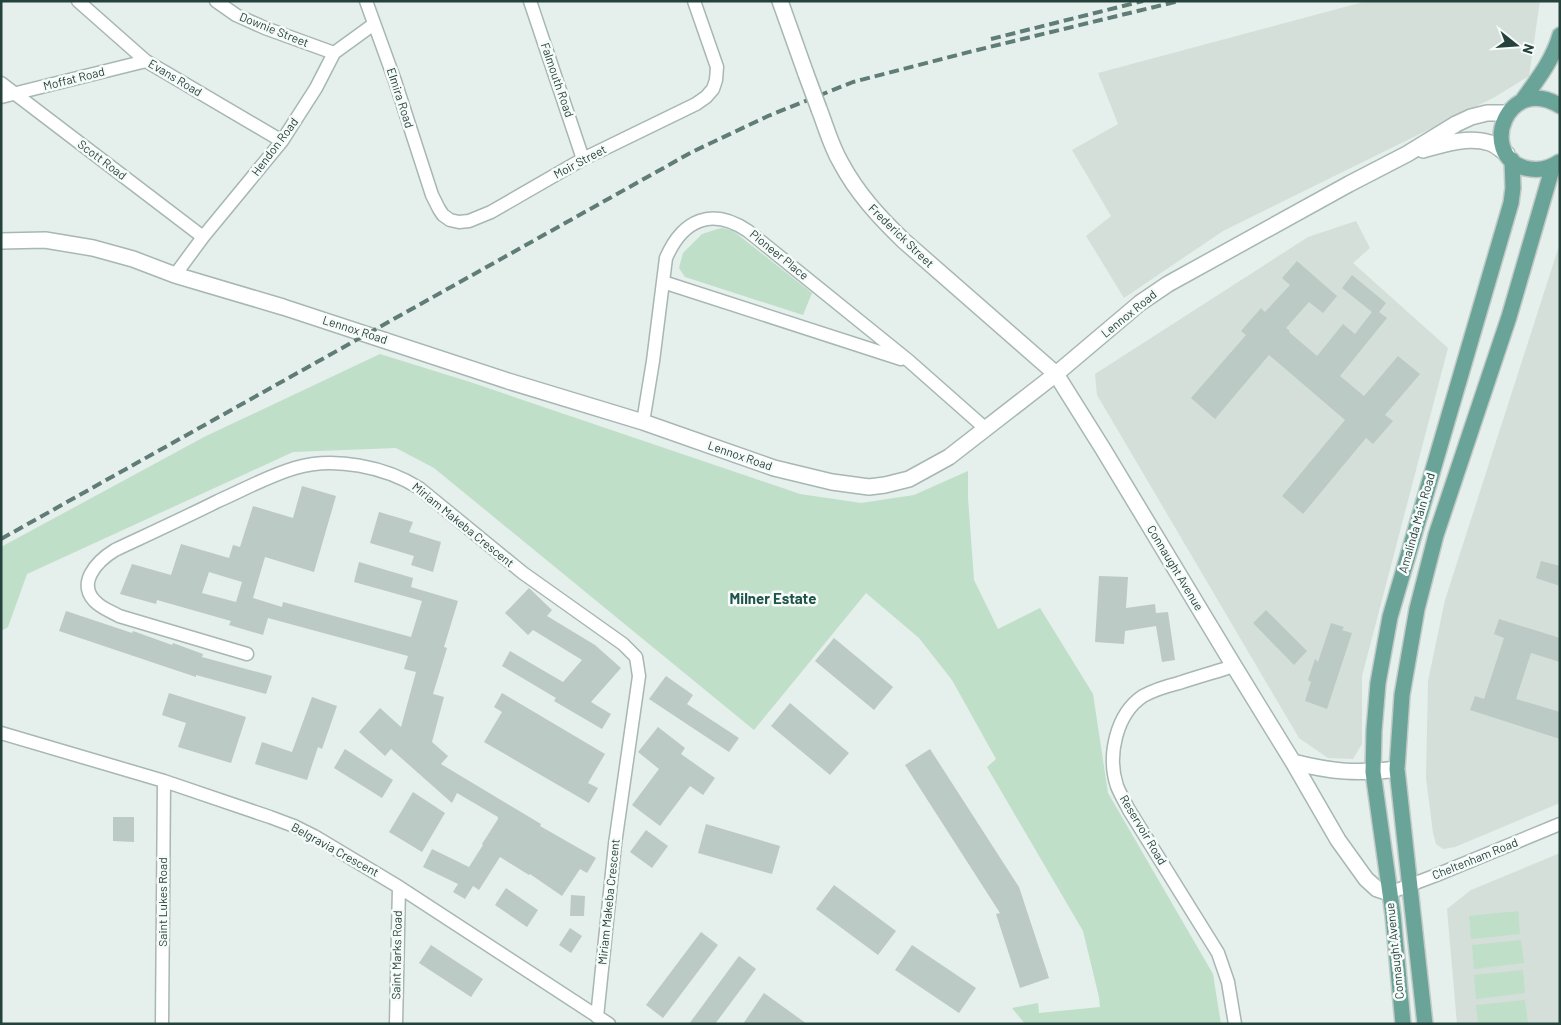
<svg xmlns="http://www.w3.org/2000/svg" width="1561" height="1025" font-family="Barlow,sans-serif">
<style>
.built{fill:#d4dfda}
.green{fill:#bfdfc9}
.building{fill:#bbcac4;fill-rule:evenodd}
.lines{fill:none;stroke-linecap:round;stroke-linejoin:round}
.minor-casing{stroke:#a7b7b3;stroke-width:15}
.tertiary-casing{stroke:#a7b7b3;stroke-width:18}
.primary-casing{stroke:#c2cac8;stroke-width:18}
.minor{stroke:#fff;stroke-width:12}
.tertiary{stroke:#fff;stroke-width:15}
.primary{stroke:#6aa498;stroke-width:15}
.rail{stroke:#5f7c76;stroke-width:4;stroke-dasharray:10 5;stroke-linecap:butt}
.tertiary-bridge-casing{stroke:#a7b7b3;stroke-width:18;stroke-linecap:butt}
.tertiary-bridge{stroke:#fff;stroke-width:15}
.labels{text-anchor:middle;stroke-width:5;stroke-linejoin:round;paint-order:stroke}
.street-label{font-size:12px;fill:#24413b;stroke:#f6fbf9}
.quarter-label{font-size:15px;font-weight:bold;fill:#1f5449;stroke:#f6fbf9}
</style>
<rect width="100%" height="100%" fill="#e5efeb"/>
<path class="built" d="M 1367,1 L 1540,1 L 1529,76 L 1495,97 L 1223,231 L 1124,298 L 1086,236 L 1111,216 L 1072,150 L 1118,124 L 1098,73 Z
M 1356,221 L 1370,248 L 1353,263 L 1448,348 L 1362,676 L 1362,744 L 1353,759 L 1328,758 L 1299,738 L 1097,395 L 1095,374 L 1308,237 Z
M 1560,243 L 1560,803 L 1455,847 L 1443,849 L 1436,844 L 1433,833 L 1426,778 L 1428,681 L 1445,600 Z
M 1560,853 L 1560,1024 L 1457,1024 L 1447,909 L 1471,890 Z"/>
<path class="green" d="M 721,228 L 732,230 L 812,293 L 803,315 L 685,277 L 679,268 L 683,253 L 702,234 Z
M 380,354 L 470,382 L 800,494 L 861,503 L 914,495 L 968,471 L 968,498 L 974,580 L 998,629 L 1040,608 L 1093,694 L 1108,793 L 1213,974 L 1221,1024 L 1025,1024 L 1012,1008 L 1038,1003 L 1039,1013 L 1100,1007 L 1099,997 L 1083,931 L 987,767 L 996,759 L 952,680 L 919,638 L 866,593 L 754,730 L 434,468 L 396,448 L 293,452 L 27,574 L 8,627 L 1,631 L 1,547 L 206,436 Z
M 1518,911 L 1520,934 L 1471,939 L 1469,916 Z
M 1521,940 L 1524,963 L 1474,969 L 1472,945 Z
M 1523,970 L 1525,993 L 1476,999 L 1474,975 Z
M 1525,1000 L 1528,1023 L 1478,1024 L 1476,1005 Z"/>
<path class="building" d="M 1297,261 L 1337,296 L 1323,313 L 1309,302 L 1286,328 L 1290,331 L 1289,332 L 1317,356 L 1343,324 L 1355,334 L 1372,312 L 1342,288 L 1352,275 L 1386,303 L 1379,312 L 1387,318 L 1340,376 L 1364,396 L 1398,356 L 1420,374 L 1385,415 L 1393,421 L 1373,444 L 1366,438 L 1303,514 L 1282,496 L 1345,420 L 1269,355 L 1215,419 L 1191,398 L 1246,335 L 1241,331 L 1261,308 L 1265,312 L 1290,285 L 1282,278 Z
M 302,486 L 336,496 L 314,572 L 265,557 L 253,598 L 282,607 L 283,602 L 411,637 L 422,601 L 354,582 L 359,562 L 413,578 L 411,587 L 458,601 L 444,647 L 447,648 L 433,694 L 444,697 L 432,742 L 448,756 L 441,764 L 541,824 L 540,826 L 596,858 L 587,873 L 580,869 L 562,896 L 530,874 L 529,875 L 500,857 L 479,890 L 473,886 L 465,899 L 453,892 L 458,884 L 423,867 L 432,849 L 469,867 L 483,845 L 482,844 L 498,819 L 498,817 L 457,793 L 452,803 L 391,749 L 385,756 L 359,732 L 380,708 L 401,727 L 416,672 L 404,669 L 408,656 L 268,618 L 263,635 L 229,625 L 231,621 L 157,600 L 156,604 L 120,594 L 132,564 L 171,575 L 181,544 L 229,558 L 233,545 L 240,547 L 253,506 L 293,518 ZM 209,572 L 242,582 L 236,602 L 202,593 Z
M 379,512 L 413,522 L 409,532 L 441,542 L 433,572 L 411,565 L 414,556 L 370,543 Z
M 1541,561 L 1560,566 L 1560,586 L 1536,578 Z
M 1099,576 L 1128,577 L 1126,608 L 1155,604 L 1156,613 L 1168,612 L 1175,660 L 1162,662 L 1156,626 L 1125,631 L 1124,644 L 1095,642 Z
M 529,588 L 552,610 L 547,616 L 595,645 L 621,668 L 591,702 L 611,714 L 602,729 L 554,701 L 556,698 L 502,666 L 510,651 L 563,682 L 582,660 L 533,630 L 528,635 L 505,613 Z
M 1266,610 L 1307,651 L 1294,665 L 1253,623 Z
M 66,611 L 132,633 L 133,631 L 172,645 L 173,643 L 203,654 L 202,657 L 272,676 L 266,694 L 196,675 L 196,677 L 59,631 Z
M 1499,619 L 1560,638 L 1560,662 L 1531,653 L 1516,699 L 1560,712 L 1560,739 L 1470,710 L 1475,696 L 1484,699 L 1504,638 L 1494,634 Z
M 1331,623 L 1344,627 L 1342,630 L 1352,633 L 1327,709 L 1305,701 L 1311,682 L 1308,680 L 1315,659 L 1318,662 Z
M 834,638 L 893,687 L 874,710 L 815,661 Z
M 666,676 L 693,695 L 687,704 L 739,738 L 729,752 L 649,699 Z
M 169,693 L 246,717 L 231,763 L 178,747 L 186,723 L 162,715 Z
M 502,693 L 605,754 L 588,783 L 598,788 L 589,803 L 484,742 L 502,712 L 494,707 Z
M 312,697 L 337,706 L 322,749 L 318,747 L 307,780 L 255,764 L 262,742 L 292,752 Z
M 790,703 L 849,753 L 830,775 L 771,726 Z
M 658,727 L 685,748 L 681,754 L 715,778 L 703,795 L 690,786 L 660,826 L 632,805 L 659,769 L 638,752 Z
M 345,749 L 393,780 L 382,798 L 334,768 Z
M 930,749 L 1019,887 L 1049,978 L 1020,988 L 996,914 L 1000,913 L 905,765 Z
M 413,792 L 445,813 L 422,852 L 389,832 Z
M 113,817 L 134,817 L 134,842 L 113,841 Z
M 706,824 L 780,846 L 772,874 L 698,853 Z
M 646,830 L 668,846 L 652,868 L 630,852 Z
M 834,885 L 896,931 L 878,955 L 816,909 Z
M 506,888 L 538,910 L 527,927 L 495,905 Z
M 571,895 L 585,896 L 584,916 L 570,916 Z
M 570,928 L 582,936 L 571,953 L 559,945 Z
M 701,932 L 718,945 L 663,1018 L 646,1005 Z
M 431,945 L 483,979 L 471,997 L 419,963 Z
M 912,945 L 976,988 L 959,1013 L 895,970 Z
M 739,956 L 756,969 L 715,1024 L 689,1024 Z
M 764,993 L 807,1024 L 743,1024 Z"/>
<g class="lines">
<defs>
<path id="minor" d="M 78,1 L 146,61 L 282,141
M 216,1 L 236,15 L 265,28 L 334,53
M 366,1 L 395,81 L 432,195 L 439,209 L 443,215 L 450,220 L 459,222 L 469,221 L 491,212 L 583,159 L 696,104 L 706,97 L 713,89 L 716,80 L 717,67 L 694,1
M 530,1 L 583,159
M 1,83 L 203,237
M 1,97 L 146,61
M 175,275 L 203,237 L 282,141 L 316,88 L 334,53 L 374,24
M 663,282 L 901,359
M 643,422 L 653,361 L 666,258 C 683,219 712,207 748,231 L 909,361 L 986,429
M 247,654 L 119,616 C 112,612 104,609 98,604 C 74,585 97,561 115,550 C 149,534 184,518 218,501 C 243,490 268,476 295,468 C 334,456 386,467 419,488 L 523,573 L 623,644 L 636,657 L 639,676 L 615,844 L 597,1017
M 1234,666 C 1215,672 1197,677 1179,683 C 1167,686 1154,690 1143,696 C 1116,714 1107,756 1117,786 C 1120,794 1125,802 1129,810 L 1218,953 L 1228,982 L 1235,1024
M 1,733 L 164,781 L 270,817 L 294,826 L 314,836 L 399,887 L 609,1024
M 1389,893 L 1434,876 L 1560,824
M 162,1024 L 164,781
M 396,1024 L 399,887"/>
<path id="tertiary" d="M 780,1 L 806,74
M 819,109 C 826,127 831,146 841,163 C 857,193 879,217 904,241 L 1056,374 L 1103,449 L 1234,666 L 1293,762 L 1338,840 L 1366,879 L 1377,889 L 1389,893
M 1423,150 C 1444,144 1468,136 1490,143 C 1496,145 1501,150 1507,154
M 1,241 L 45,240 L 93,248 L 133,259 L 175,275 L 283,307 L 508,381 L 643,422 L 774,468 L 832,482 L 869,487 L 885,485 L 909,479 L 949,457 L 1056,374 L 1140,303 L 1168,284 L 1349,184 L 1407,154 L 1456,124 L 1471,117 L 1487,113 L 1508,113
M 1293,762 C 1332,772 1358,774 1397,769"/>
<path id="primary" d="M 1522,101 C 1537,80 1553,60 1560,35
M 1559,162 C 1549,169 1537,171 1525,168 C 1477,154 1508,73 1560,106
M 1403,1024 L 1393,915 L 1373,772 L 1374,730 L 1378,683 L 1390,617 L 1511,203 L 1513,188 L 1512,160
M 1425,1024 L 1397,769 L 1402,695 L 1417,609 L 1436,535 L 1509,317 L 1553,166"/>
</defs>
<use href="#minor" class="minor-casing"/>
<use href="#tertiary" class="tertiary-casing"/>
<use href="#primary" class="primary-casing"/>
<use href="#minor" class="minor"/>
<use href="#tertiary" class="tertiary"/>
<use href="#primary" class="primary"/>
<path class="rail" d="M 991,39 L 1143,1
M 1,539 L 692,152 L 768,116 L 853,82 L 973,51 L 1179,1"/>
<defs>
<path id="tertiary-bridge" d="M 806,74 L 819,109"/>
</defs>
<use href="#tertiary-bridge" class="tertiary-bridge-casing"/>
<use href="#tertiary-bridge" class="tertiary-bridge"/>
</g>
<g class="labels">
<g class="street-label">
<text transform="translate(274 30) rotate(22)" y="4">Downie Street</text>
<text transform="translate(175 78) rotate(31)" y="4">Evans Road</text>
<text transform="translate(74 79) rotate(-14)" y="4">Moffat Road</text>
<text transform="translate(557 80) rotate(71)" y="4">Falmouth Road</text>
<text transform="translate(400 98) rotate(72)" y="4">Elmira Road</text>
<text transform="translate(275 147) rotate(-53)" y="4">Hendon Road</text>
<text transform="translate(102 160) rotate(37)" y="4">Scott Road</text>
<text transform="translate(580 162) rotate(-28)" y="4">Moir Street</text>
<text transform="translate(901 236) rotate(44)" y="4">Frederick Street</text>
<text transform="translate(779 255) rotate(39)" y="4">Pioneer Place</text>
<text transform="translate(1129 314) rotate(-39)" y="4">Lennox Road</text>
<text transform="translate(355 330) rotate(18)" y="4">Lennox Road</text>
<text transform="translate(740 456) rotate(19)" y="4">Lennox Road</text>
<text transform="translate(1417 523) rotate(-74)" y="4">Amalinda Main Road</text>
<text transform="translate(463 525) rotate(39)" y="4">Miriam Makeba Crescent</text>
<text transform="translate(1175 568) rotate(59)" y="4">Connaught Avenue</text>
<text transform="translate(1143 830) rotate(59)" y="4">Reservoir Road</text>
<text transform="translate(335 850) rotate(29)" y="4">Belgravia Crescent</text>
<text transform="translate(1475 859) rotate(-22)" y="4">Cheltenham Road</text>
<text transform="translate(163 902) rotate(-90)" y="4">Saint Lukes Road</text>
<text transform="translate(609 902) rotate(-84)" y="4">Miriam Makeba Crescent</text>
<text transform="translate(1395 951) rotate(-96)" y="4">Connaught Avenue</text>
<text transform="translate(397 955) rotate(-89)" y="4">Saint Marks Road</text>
</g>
<g class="quarter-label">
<text x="773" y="604">Milner Estate</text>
</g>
</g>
<rect width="1561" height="1025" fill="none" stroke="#24413b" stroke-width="5"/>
<g transform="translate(1516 45) rotate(107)" stroke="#f6fbf9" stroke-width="4" paint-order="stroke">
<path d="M0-4L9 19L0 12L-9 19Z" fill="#24413b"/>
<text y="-8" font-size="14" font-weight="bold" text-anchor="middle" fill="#24413b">N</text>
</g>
</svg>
